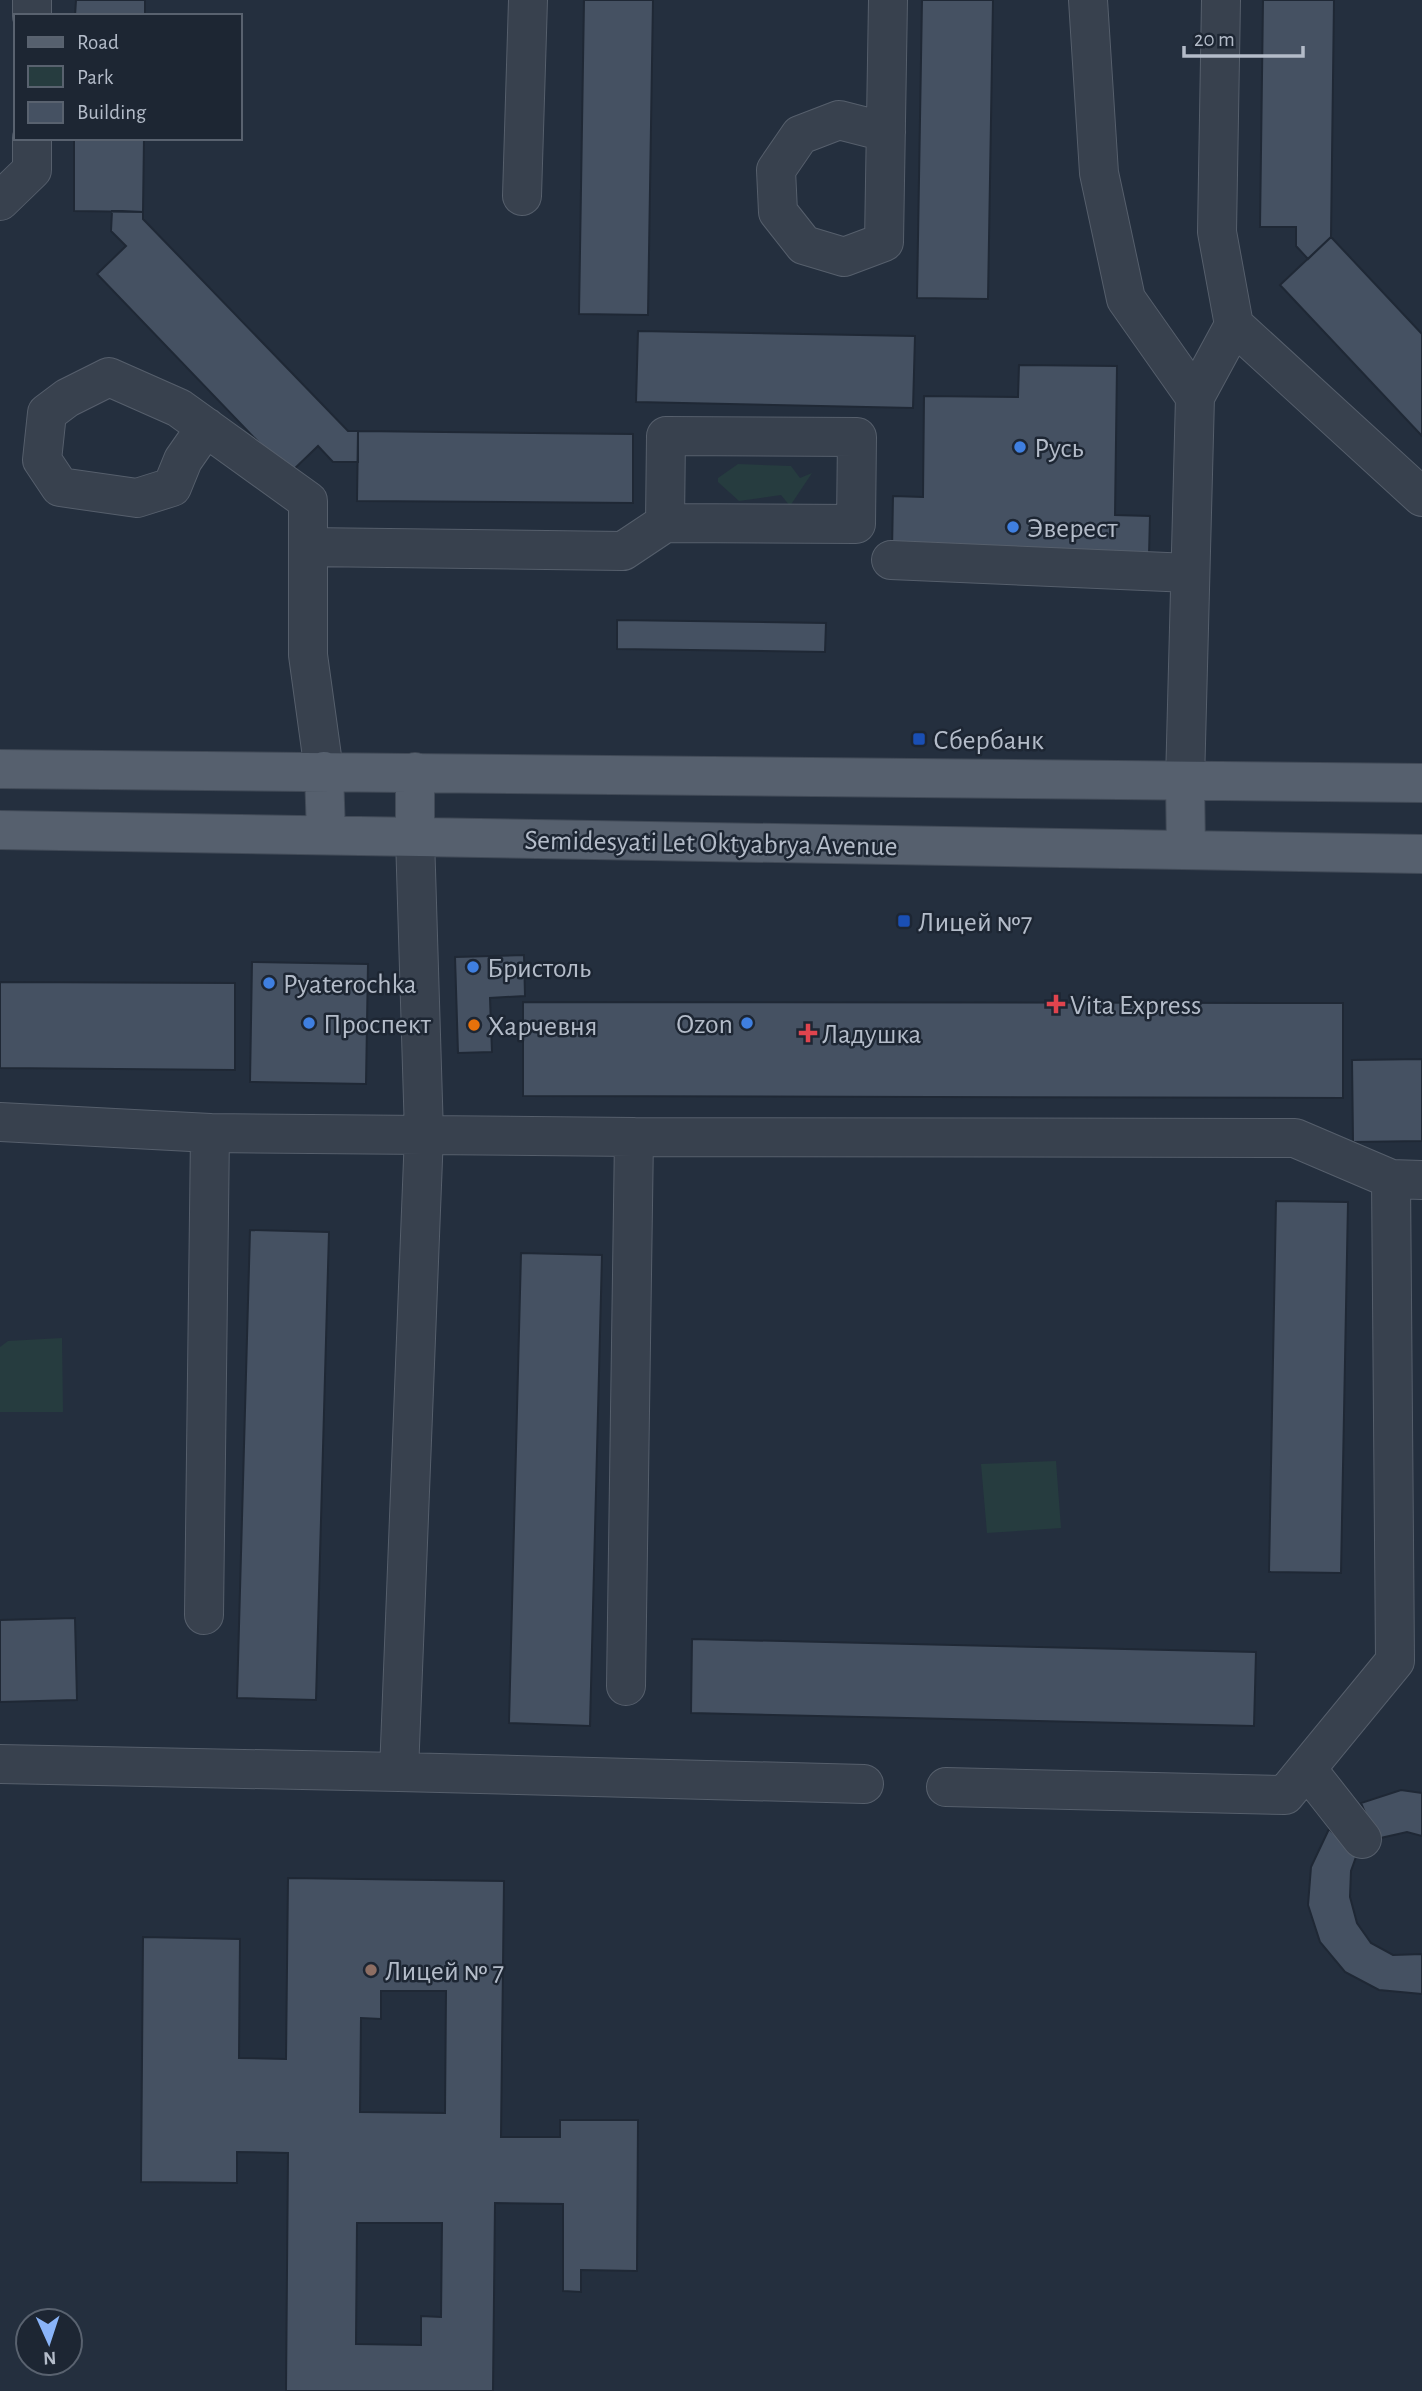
<svg xmlns="http://www.w3.org/2000/svg" width="1422" height="2391" font-family="'Alegreya Sans',sans-serif">
<style>
.green{fill:#263c3f}
.building{fill:#455162;stroke:#1f2835;stroke-width:2;fill-rule:evenodd}
.lines{fill:none;stroke-linecap:round;stroke-linejoin:round}
.minor-casing{stroke:#565f6c;stroke-width:40}
.major-casing{stroke:#414a57;stroke-width:40}
.minor{stroke:#38414e;stroke-width:38}
.major{stroke:#56606e;stroke-width:38}
.shop-dot{fill:#3f7fe0;stroke:#1d2633;stroke-width:2.5}
.transit-dot{fill:#1a4fb4;stroke:#1d2633;stroke-width:2.5}
.health-dot{fill:#e0444e;stroke:#1d2633;stroke-width:2.5}
.food-dot{fill:#e8710a;stroke:#1d2633;stroke-width:2.5}
.education-dot{fill:#8d6e63;stroke:#1d2633;stroke-width:2.5}
.labels{text-anchor:middle;stroke-width:5;stroke-linejoin:round;paint-order:stroke}
.poi-label{font-size:28px;fill:#b4bcc9;stroke:#1d2633;text-anchor:start}
.street-label{font-size:28px;fill:#b4bcc9;stroke:#1d2633}
</style>
<rect width="100%" height="100%" fill="#242f3e"/>
<path class="green" d="M 738,464 L 791,466 L 800,478 L 812,473 L 790,506 L 781,495 L 739,501 L 718,482 L 718,478 Z
M 62,1338 L 63,1412 L 0,1412 L 0,1347 L 8,1341 Z
M 1056,1461 L 1061,1528 L 987,1533 L 981,1464 Z"/>
<path class="building" d="M 76,0 L 145,0 L 145,16 L 75,16 Z
M 584,0 L 653,0 L 648,315 L 579,314 Z
M 922,0 L 993,0 L 988,299 L 917,298 Z
M 1263,0 L 1334,0 L 1331,237 L 1308,259 L 1296,246 L 1296,227 L 1260,227 Z
M 74,138 L 144,138 L 143,212 L 74,211 Z
M 112,211 L 143,212 L 143,219 L 348,431 L 358,431 L 358,462 L 333,462 L 318,446 L 289,474 L 97,274 L 126,246 L 111,231 Z
M 1331,237 L 1422,334 L 1422,436 L 1280,285 Z
M 638,331 L 915,336 L 913,408 L 636,402 Z
M 1019,365 L 1117,366 L 1115,515 L 1150,516 L 1149,555 L 892,551 L 893,496 L 923,497 L 924,396 L 1018,397 Z
M 358,431 L 633,434 L 633,503 L 357,501 Z
M 617,620 L 826,623 L 825,652 L 617,649 Z
M 524,955 L 525,996 L 490,998 L 492,1052 L 458,1053 L 455,957 Z
M 252,962 L 368,964 L 366,1084 L 250,1082 Z
M 0,982 L 235,983 L 235,1070 L 0,1068 Z
M 523,1002 L 1343,1003 L 1343,1098 L 523,1096 Z
M 1422,1059 L 1422,1141 L 1353,1142 L 1352,1060 Z
M 1276,1201 L 1348,1202 L 1341,1573 L 1269,1572 Z
M 250,1230 L 329,1232 L 316,1700 L 237,1698 Z
M 521,1253 L 602,1255 L 590,1726 L 509,1723 Z
M 75,1618 L 77,1700 L 0,1702 L 0,1620 Z
M 692,1639 L 1256,1652 L 1254,1726 L 691,1713 Z
M 1401,1790 L 1422,1793 L 1422,1836 L 1407,1832 L 1376,1839 L 1361,1803 Z
M 1329,1829 L 1357,1854 L 1351,1871 L 1350,1897 L 1357,1923 L 1371,1943 L 1393,1955 L 1422,1954 L 1422,1994 L 1379,1990 L 1345,1972 L 1320,1942 L 1308,1905 L 1311,1867 Z
M 288,1878 L 504,1881 L 501,2137 L 560,2137 L 560,2120 L 638,2120 L 637,2271 L 581,2270 L 581,2292 L 563,2291 L 563,2204 L 495,2203 L 493,2391 L 286,2391 L 288,2153 L 237,2152 L 237,2183 L 141,2182 L 143,1937 L 240,1939 L 239,2058 L 286,2059 ZM 381,1991 L 446,1991 L 445,2113 L 360,2112 L 361,2018 L 381,2019 ZM 357,2223 L 442,2223 L 441,2317 L 421,2316 L 421,2345 L 356,2344 Z"/>
<g class="lines">
<defs>
<path id="minor" d="M 32,0 L 32,16
M 1088,0 L 1099,173 L 1126,299 L 1195,397
M 1221,0 L 1217,232 L 1234,325 L 1422,497
M 886,132 L 839,120 L 800,135 L 776,170 L 778,212 L 804,245 L 844,257 L 884,242 L 888,0
M 522,196 L 528,0
M 0,201 L 32,170 L 32,138
M 206,427 L 183,460 L 172,487 L 137,498 L 60,487 L 42,460 L 47,413 L 67,398 L 109,377 L 179,408 L 308,501 L 308,547 L 623,551 L 665,523 L 856,524 L 857,437 L 666,436 L 665,523
M 308,547 L 308,655 L 324,771
M 891,560 L 1190,573
M 1185,782 L 1195,397 L 1234,325
M 0,1122 L 210,1133
M 634,1137 L 1295,1138 L 1391,1179 L 1422,1180
M 204,1615 L 210,1133 L 634,1137 L 626,1686
M 0,1764 L 399,1772 L 424,1134 L 415,837
M 1307,1769 L 1362,1839
M 399,1772 L 864,1784
M 946,1787 L 1285,1795 L 1395,1661 L 1391,1179"/>
<path id="major" d="M 0,769 L 1422,783
M 324,771 L 326,835
M 1185,782 L 1186,849
M 0,830 L 1422,854
M 415,837 L 415,772"/>
</defs>
<use href="#minor" class="minor-casing"/>
<use href="#major" class="major-casing"/>
<use href="#minor" class="minor"/>
<use href="#major" class="major"/>
</g>
<g class="shop-dot">
<circle cx="1020" cy="447" r="7"/>
<circle cx="1013" cy="527" r="7"/>
<circle cx="473" cy="967" r="7"/>
<circle cx="269" cy="983" r="7"/>
<circle cx="309" cy="1023" r="7"/>
<circle cx="747" cy="1023" r="7"/>
</g>
<g class="transit-dot">
<rect x="912" y="732" width="14" height="14" rx="3.5"/>
<rect x="897" y="914" width="14" height="14" rx="3.5"/>
</g>
<g class="health-dot">
<path d="M1052.5 993.5h7v7h7v7h-7v7h-7v-7h-7v-7h7z"/>
<path d="M804.5 1022.5h7v7h7v7h-7v7h-7v-7h-7v-7h7z"/>
</g>
<circle class="food-dot" cx="474" cy="1025" r="7"/>
<circle class="education-dot" cx="371" cy="1970" r="7"/>
<g class="labels">
<g class="poi-label">
<text x="1034" y="457">Русь</text>
<text x="1027" y="537">Эверест</text>
<text x="933" y="749">Сбербанк</text>
<text x="918" y="931">Лицей №7</text>
<text x="487" y="977">Бристоль</text>
<text x="283" y="993">Pyaterochka</text>
<text x="1070" y="1014">Vita Express</text>
<text x="323" y="1033">Проспект</text>
<text x="733" y="1033" text-anchor="end">Ozon</text>
<text x="488" y="1035">Харчевня</text>
<text x="822" y="1043">Ладушка</text>
<text x="385" y="1980">Лицей № 7</text>
</g>
<g class="street-label">
<text transform="translate(711 842) rotate(1)" y="10">Semidesyati Let Oktyabrya Avenue</text>
</g>
</g>
<rect x="14" y="14" width="228" height="126" fill="#1d2633" stroke="#59626f" stroke-width="2"/>
<rect x="28" y="37" width="35" height="10" fill="#56606e" stroke="#59626f" stroke-width="2"/>
<text x="77" y="49" font-size="21" fill="#b4bcc9">Road</text>
<rect x="28" y="66" width="35" height="21" fill="#263c3f" stroke="#59626f" stroke-width="2"/>
<text x="77" y="84" font-size="21" fill="#b4bcc9">Park</text>
<rect x="28" y="102" width="35" height="21" fill="#455162" stroke="#59626f" stroke-width="2"/>
<text x="77" y="119" font-size="21" fill="#b4bcc9">Building</text>
<g transform="translate(49 2342) rotate(177)"><circle r="33" fill="#1d2633" stroke="#59626f" stroke-width="2"/>
<path d="M0-5L12 26L0 18L-12 26Z" fill="#8ab4f8"/>
<text y="-10" font-size="19" font-weight="bold" text-anchor="middle" fill="#b4bcc9">N</text>
</g>
<path d="M1184 46v10h119v-10" fill="none" stroke="#b4bcc9" stroke-width="3.5"/>
<text x="1194" y="46" font-size="21" fill="#b4bcc9" stroke="#1d2633" stroke-width="5" paint-order="stroke">20 m</text>
</svg>
